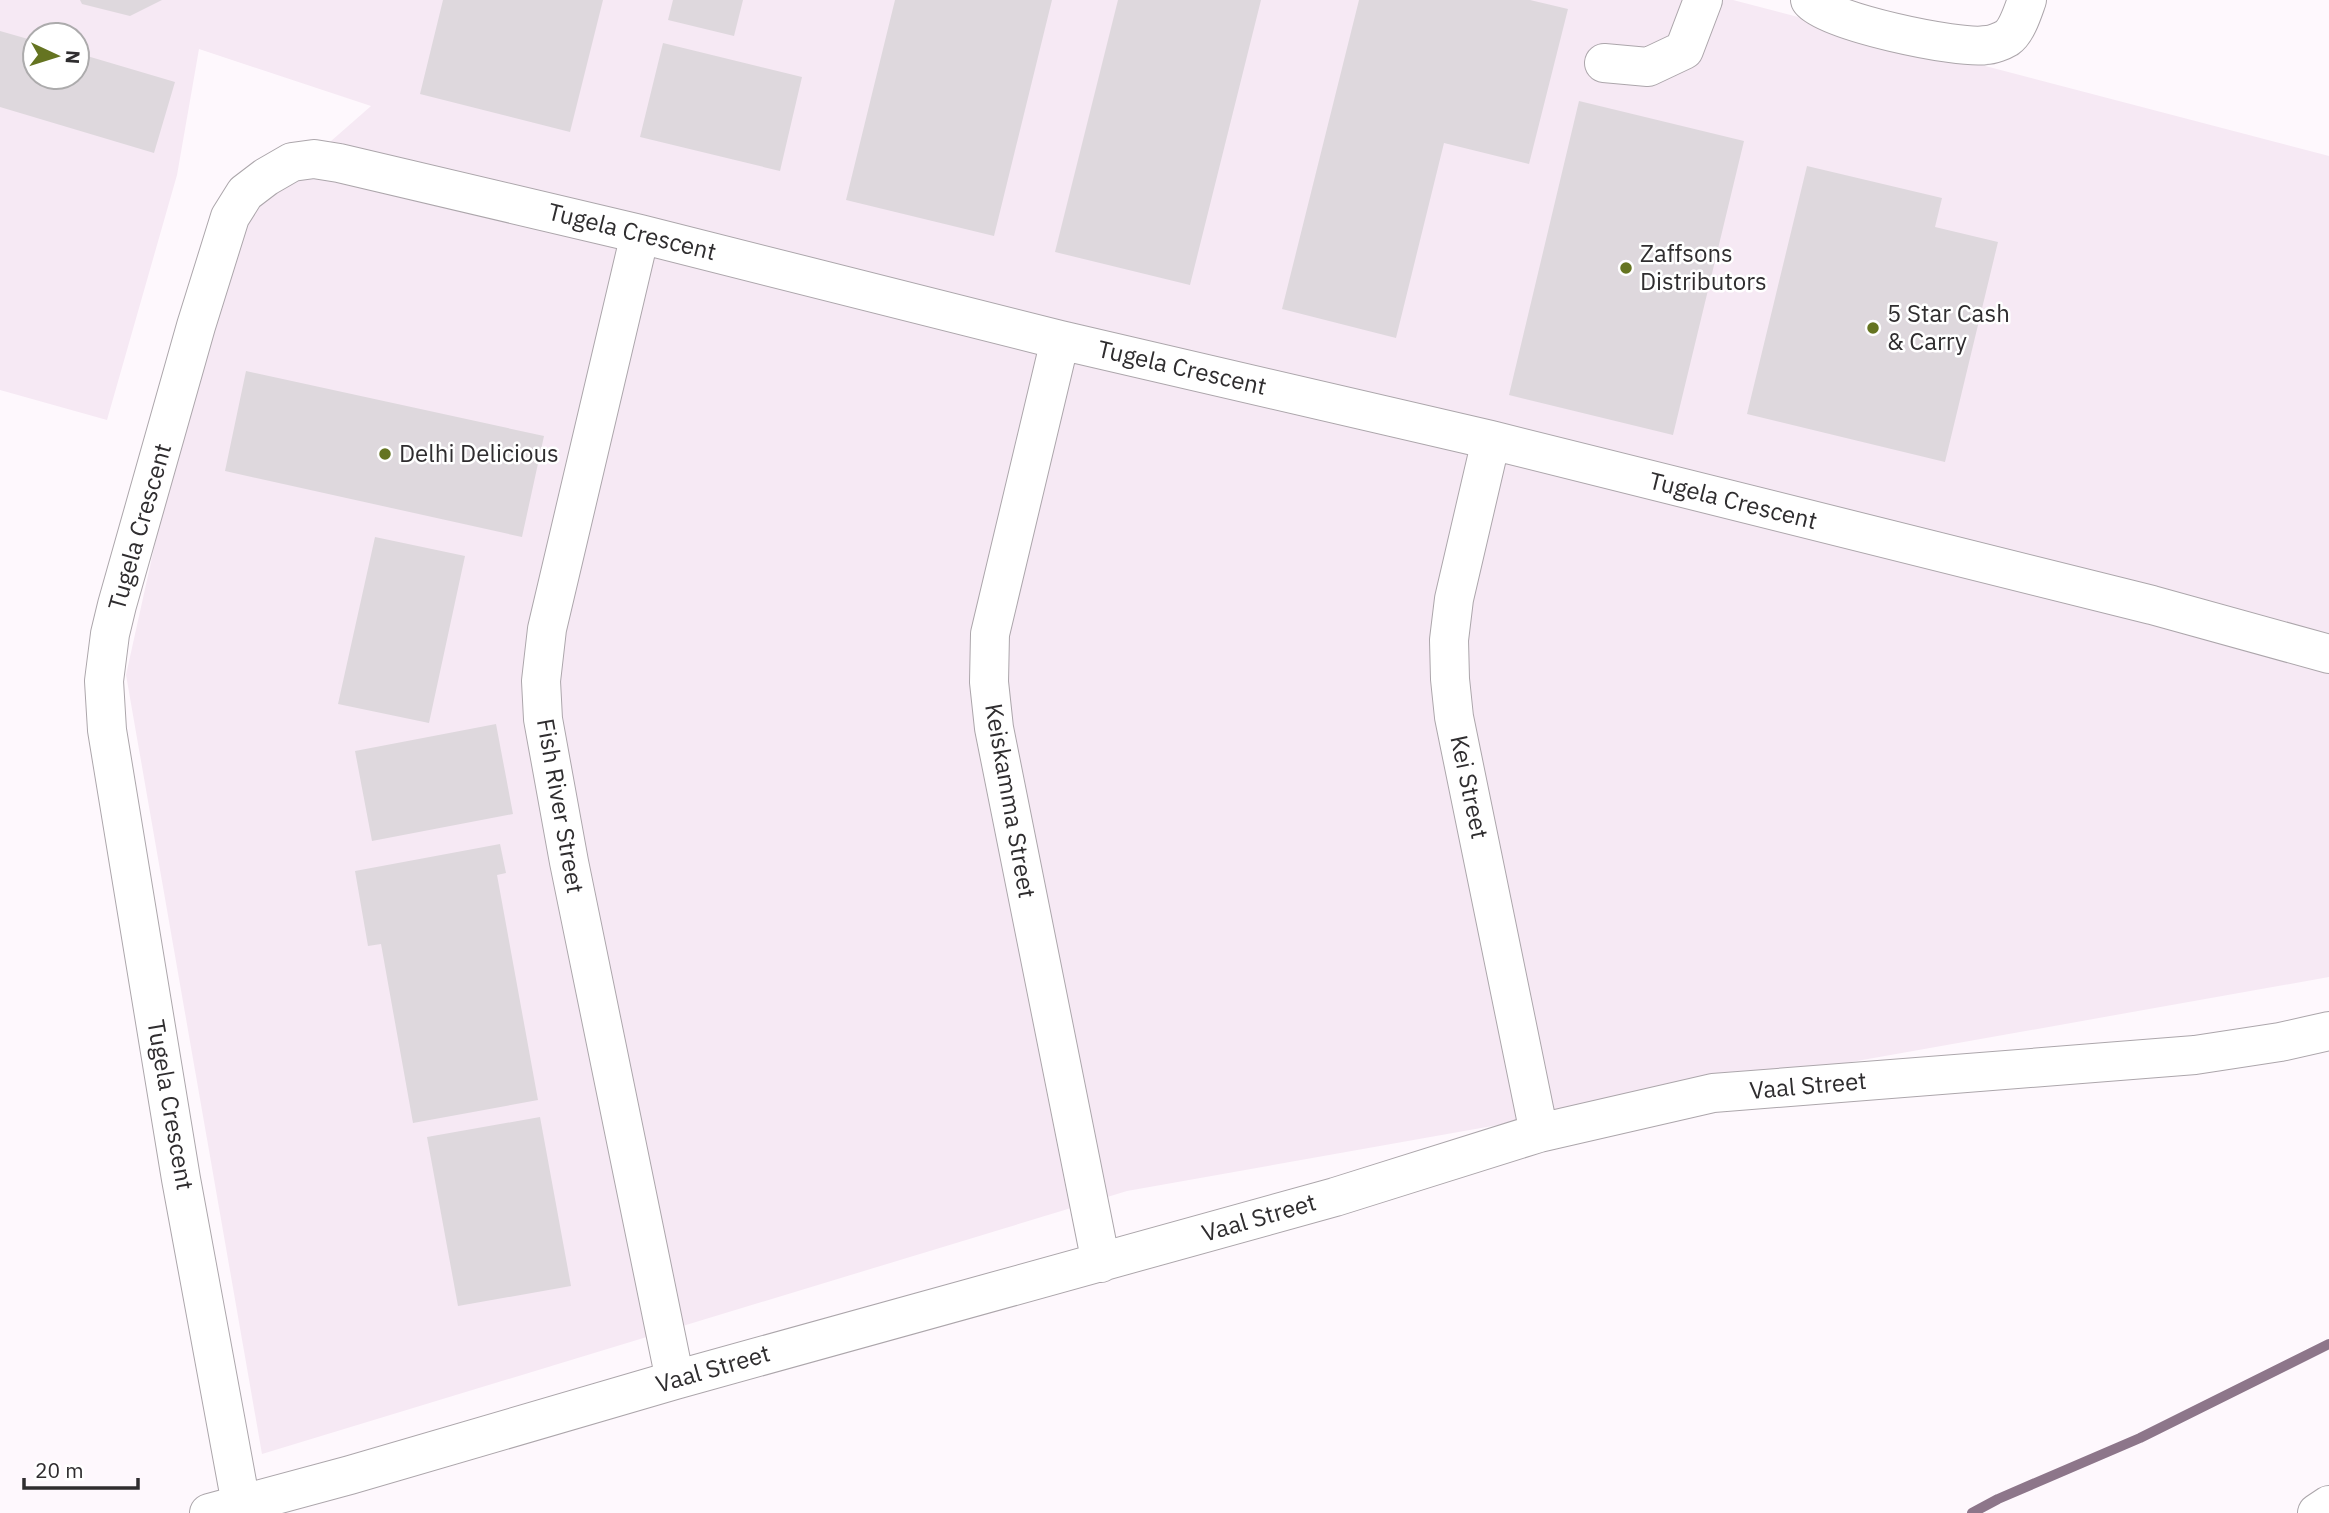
<svg xmlns="http://www.w3.org/2000/svg" width="2329" height="1513" font-family="'IBM Plex Sans',sans-serif">
<style>
.built{fill:#f6e9f4;fill-rule:evenodd}
.lines{fill:none;stroke-linecap:round;stroke-linejoin:round}
.stream{stroke:#8d768a;stroke-width:10}
.building{fill:#ded8dd}
.minor-casing{stroke:#aca6ab;stroke-width:40}
.minor{stroke:#fff;stroke-width:38}
.poi-dot{fill:#657421;stroke:#fff;stroke-width:2.5}
.labels{text-anchor:middle;stroke-width:5;stroke-linejoin:round;paint-order:stroke}
.street-label{font-size:24px;fill:#2f2d2f;stroke:#fff}
.poi-label{font-size:24px;fill:#2f2d2f;stroke:#fff;text-anchor:start}
</style>
<rect width="100%" height="100%" fill="#fef8fd"/>
<path class="built" d="M 0,0 L 1733,0 L 2329,156 L 2329,977 L 1127,1191 L 262,1454 L 126,675 L 164,503 L 250,212 L 371,106 L 199,49 L 177,175 L 107,420 L 0,390 ZM 35,35 L 77,35 L 77,77 L 35,77 Z"/>
<g class="lines">
<path class="stream" d="M 1972,1513 L 1998,1499 L 2140,1438 L 2329,1344"/>
</g>
<path class="building" d="M 80,0 L 162,0 L 130,16 L 82,4 Z
M 443,0 L 603,0 L 570,132 L 420,94 Z
M 673,0 L 743,0 L 734,36 L 668,20 Z
M 895,0 L 1052,0 L 994,236 L 846,200 Z
M 1118,0 L 1261,0 L 1190,285 L 1055,252 Z
M 1359,0 L 1530,0 L 1568,9 L 1529,164 L 1444,143 L 1396,338 L 1282,309 Z
M 0,31 L 35,41 L 35,77 L 77,77 L 77,53 L 175,82 L 154,153 L 0,107 Z
M 663,43 L 802,77 L 780,171 L 640,137 Z
M 1579,101 L 1744,141 L 1673,435 L 1509,395 Z
M 1807,166 L 1942,198 L 1935,227 L 1998,242 L 1945,462 L 1747,414 Z
M 246,371 L 544,436 L 522,537 L 225,471 Z
M 375,537 L 465,556 L 429,723 L 338,704 Z
M 496,724 L 513,814 L 372,841 L 355,751 Z
M 500,844 L 506,873 L 497,875 L 538,1100 L 413,1123 L 381,944 L 368,946 L 355,871 Z
M 540,1117 L 571,1286 L 458,1306 L 427,1137 Z"/>
<g class="lines">
<defs>
<path id="minor" d="M 1810,0 C 1823,21 1960,50 1986,45 C 1992,45 2002,41 2007,38 C 2017,31 2023,11 2027,0
M 1604,63 L 1648,67 L 1684,50 L 1703,0
M 640,234 L 547,629 L 541,681 L 543,719 L 569,862 L 675,1380
M 1060,340 L 990,634 L 989,682 L 994,728 L 1101,1263
M 1491,440 L 1454,599 L 1449,640 L 1450,679 L 1454,717 L 1539,1133
M 241,1504 L 181,1179 L 107,730 L 104,681 L 110,634 L 117,605 L 196,326 L 230,217 L 245,193 L 266,177 L 292,162 L 314,159 L 339,163 L 640,234 L 1060,340 L 1491,440 L 2152,605 L 2329,654
M 209,1513 L 350,1475 L 675,1380 L 1335,1197 L 1539,1133 L 1713,1093 L 2195,1055 L 2280,1042 L 2329,1031
M 2317,1513 L 2329,1505"/>
</defs>
<use href="#minor" class="minor-casing"/>
<use href="#minor" class="minor"/>
</g>
<g class="poi-dot">
<circle cx="1626" cy="268" r="7"/>
<circle cx="1873" cy="328" r="7"/>
<circle cx="385" cy="454" r="7"/>
</g>
<g class="labels">
<g class="street-label">
<text transform="translate(632 232) rotate(14)" y="8">Tugela Crescent</text>
<text transform="translate(1182 368) rotate(13)" y="8">Tugela Crescent</text>
<text transform="translate(1733 501) rotate(14)" y="8">Tugela Crescent</text>
<text transform="translate(140 527) rotate(-74)" y="8">Tugela Crescent</text>
<text transform="translate(1469 787) rotate(78)" y="8">Kei Street</text>
<text transform="translate(1010 801) rotate(80)" y="8">Keiskamma Street</text>
<text transform="translate(560 806) rotate(80)" y="8">Fish River Street</text>
<text transform="translate(1808 1086) rotate(-5)" y="8">Vaal Street</text>
<text transform="translate(170 1105) rotate(80)" y="8">Tugela Crescent</text>
<text transform="translate(1259 1218) rotate(-16)" y="8">Vaal Street</text>
<text transform="translate(713 1369) rotate(-16)" y="8">Vaal Street</text>
</g>
<g class="poi-label">
<text x="1640" y="262">Zaffsons<tspan x="1640" dy="28">Distributors</tspan></text>
<text x="1887" y="322">5 Star Cash<tspan x="1887" dy="28">&amp; Carry</tspan></text>
<text x="399" y="462">Delhi Delicious</text>
</g>
</g>
<g transform="translate(56 56) rotate(94)"><circle r="33" fill="#ffffff" stroke="#acabac" stroke-width="2"/>
<path d="M0-5L12 26L0 18L-12 26Z" fill="#657421"/>
<text y="-10" font-size="19" font-weight="bold" text-anchor="middle" fill="#2f2d2f">N</text>
</g>
<path d="M24 1478v10h114v-10" fill="none" stroke="#2f2d2f" stroke-width="3.5"/>
<text x="35" y="1478" font-size="21" fill="#2f2d2f" stroke="#ffffff" stroke-width="5" paint-order="stroke">20 m</text>
</svg>
